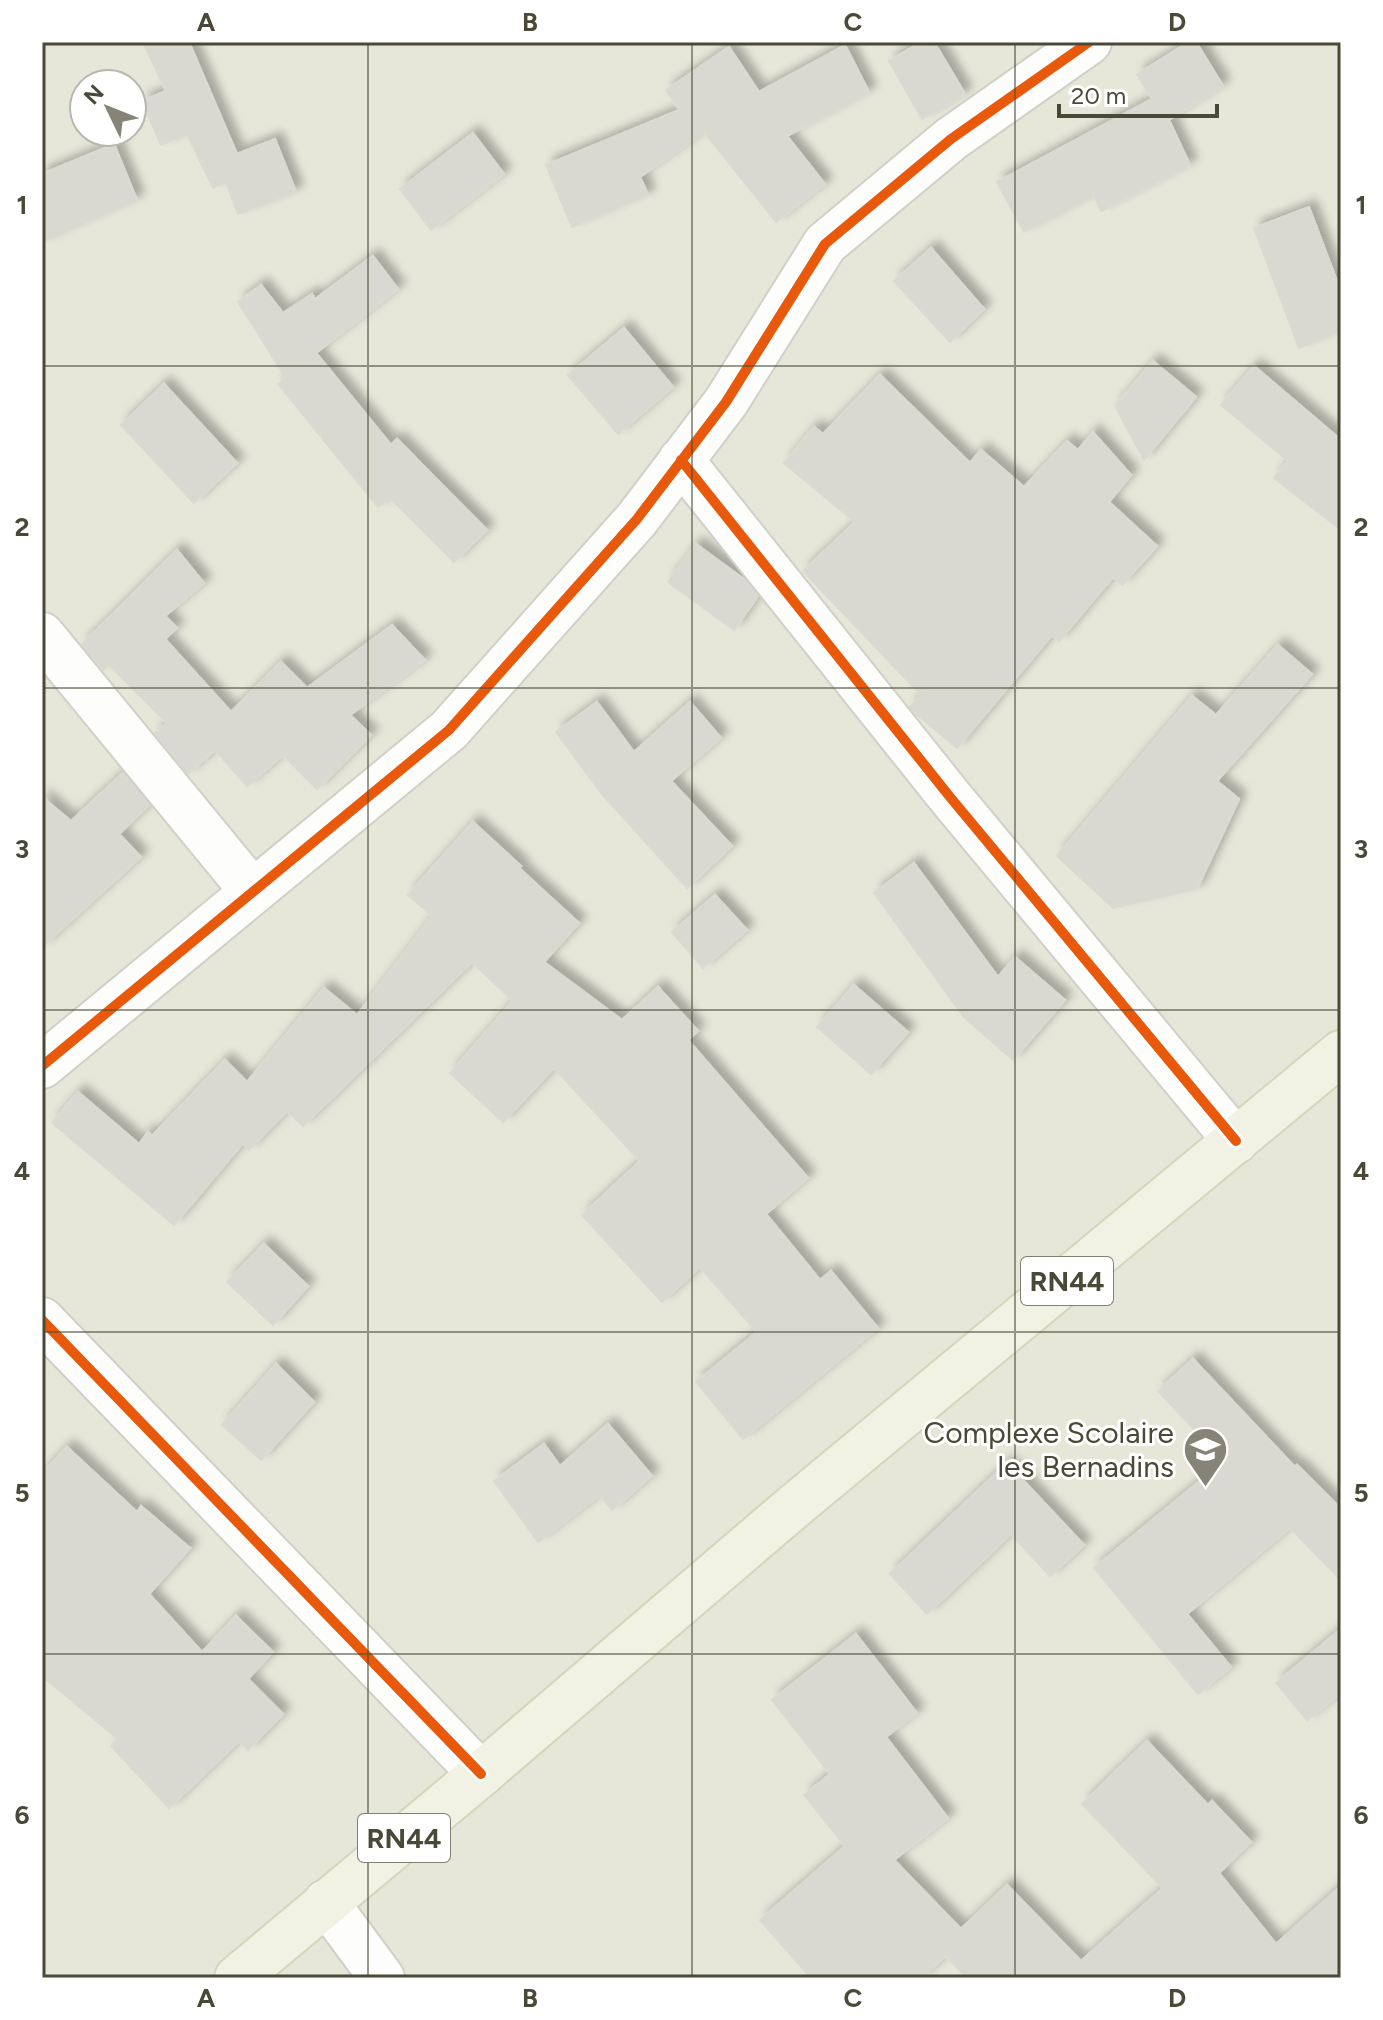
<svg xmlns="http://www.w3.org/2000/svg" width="1383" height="2020" font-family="Figtree,sans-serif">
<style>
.residential{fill:#e6e6d9;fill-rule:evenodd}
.building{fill:#d9d9d1;stroke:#dbdad2;stroke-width:2;filter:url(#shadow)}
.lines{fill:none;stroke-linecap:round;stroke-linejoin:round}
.minor-casing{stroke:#d0d0c9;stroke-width:48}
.primary-casing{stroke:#d4d5b9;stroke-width:48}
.minor{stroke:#fdfdfc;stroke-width:44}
.primary{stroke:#f1f2e4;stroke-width:44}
.cycleway-casing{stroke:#fff;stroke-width:15}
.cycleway{stroke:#e8590c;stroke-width:10}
.grid{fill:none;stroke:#4a4937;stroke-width:2;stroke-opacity:0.55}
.labels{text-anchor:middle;stroke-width:6;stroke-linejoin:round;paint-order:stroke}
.shield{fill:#fff;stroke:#808073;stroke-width:2}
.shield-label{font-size:28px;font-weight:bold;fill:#4a4937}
.poi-label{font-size:30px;fill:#4a4937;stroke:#fff;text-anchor:end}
.neatline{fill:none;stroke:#4a4937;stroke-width:3}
.grid-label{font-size:26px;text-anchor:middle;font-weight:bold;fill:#4a4937}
</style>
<defs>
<filter id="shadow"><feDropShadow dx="7" dy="-7" stdDeviation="4" flood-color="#0004"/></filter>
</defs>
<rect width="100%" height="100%" fill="#f2f2ec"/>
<path class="residential" d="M 42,42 L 1341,42 L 1341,1978 L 42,1978 ZM 84,84 L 132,84 L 132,132 L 84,132 Z"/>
<path class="building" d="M 143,42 L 189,42 L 237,154 L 275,139 L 296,192 L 238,214 L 226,182 L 213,188 L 187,134 L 161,145 L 142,101 L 166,91 Z
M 921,42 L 934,42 L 965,94 L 922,119 L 889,61 Z
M 1189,42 L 1196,42 L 1223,86 L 1169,120 L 1190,165 L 1101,211 L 1094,195 L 1024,232 L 997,182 L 1152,99 L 1137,74 Z
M 845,45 L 869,92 L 787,136 L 825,184 L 776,222 L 704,132 L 640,177 L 648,195 L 572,227 L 546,165 L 679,110 L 666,90 L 729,47 L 759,92 Z
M 473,133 L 504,174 L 431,230 L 400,189 Z
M 114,144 L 137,200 L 42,242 L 42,174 Z
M 1309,207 L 1341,292 L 1341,331 L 1299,348 L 1254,228 Z
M 931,248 L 984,309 L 950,342 L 894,281 Z
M 373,256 L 398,289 L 316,353 L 391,445 L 397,439 L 487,530 L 454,562 L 389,497 L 378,507 L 278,384 L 286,378 L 238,302 L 261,285 L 283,313 L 312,294 L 315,299 Z
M 624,328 L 673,387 L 618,434 L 568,375 Z
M 1153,361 L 1196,397 L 1144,460 L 1115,406 Z
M 1254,366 L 1341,440 L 1341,530 L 1274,478 L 1288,461 L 1221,405 Z
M 880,375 L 970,463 L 981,450 L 1024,487 L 1067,441 L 1078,450 L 1093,432 L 1131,475 L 1109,502 L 1157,546 L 1122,585 L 1113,577 L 1059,641 L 1052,635 L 957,748 L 915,713 L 910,707 L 921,695 L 803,571 L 855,522 L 784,463 L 814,427 L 823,434 Z
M 164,384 L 237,463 L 194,503 L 121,425 Z
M 696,544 L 745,580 L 758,596 L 734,630 L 668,582 Z
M 177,550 L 204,583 L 165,616 L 177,628 L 165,639 L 231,712 L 281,662 L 307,688 L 392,625 L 425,660 L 350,715 L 371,735 L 317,789 L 283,755 L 247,786 L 215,750 L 188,774 L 155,733 L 167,723 L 109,665 L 103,670 L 82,644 Z
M 1278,645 L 1312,674 L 1217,781 L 1239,799 L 1197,889 L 1113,908 L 1057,856 L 1192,696 L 1216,715 Z
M 597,702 L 634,752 L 690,702 L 721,738 L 671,781 L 732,846 L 687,888 L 602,794 L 556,732 Z
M 123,773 L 149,805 L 119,834 L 141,857 L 42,947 L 42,797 L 71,821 Z
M 473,822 L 521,866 L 519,868 L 579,923 L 544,962 L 622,1020 L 658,987 L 698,1031 L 688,1040 L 808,1178 L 766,1214 L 820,1280 L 831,1271 L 878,1328 L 743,1439 L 696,1382 L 757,1332 L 700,1267 L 662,1302 L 582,1215 L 640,1161 L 554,1068 L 503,1122 L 450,1073 L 513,1001 L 472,962 L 303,1126 L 287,1111 L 249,1150 L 243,1143 L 174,1225 L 52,1123 L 78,1092 L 139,1144 L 148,1132 L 152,1136 L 225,1060 L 247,1082 L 324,988 L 357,1015 L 432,916 L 408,895 Z
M 914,863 L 998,977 L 1015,957 L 1065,1000 L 1013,1060 L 964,1017 L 874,893 Z
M 715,895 L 747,930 L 703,968 L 672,932 Z
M 854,985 L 908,1032 L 871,1074 L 817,1027 Z
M 264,1244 L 308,1286 L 273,1325 L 227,1282 Z
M 1193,1359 L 1295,1467 L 1297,1465 L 1341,1509 L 1341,1580 L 1290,1528 L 1187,1614 L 1231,1667 L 1198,1694 L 1094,1568 L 1224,1461 L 1158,1391 Z
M 276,1364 L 314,1402 L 261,1460 L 222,1425 Z
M 608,1424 L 652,1476 L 612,1510 L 600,1495 L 538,1542 L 494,1481 L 544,1444 L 560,1466 Z
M 67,1447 L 137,1512 L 141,1506 L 190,1548 L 149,1594 L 202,1652 L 236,1616 L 273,1652 L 248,1679 L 283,1714 L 248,1750 L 239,1741 L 169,1808 L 111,1746 L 118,1739 L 42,1676 L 42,1473 Z
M 1007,1463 L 1084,1545 L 1050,1576 L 1011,1534 L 927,1614 L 890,1574 Z
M 1341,1629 L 1341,1693 L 1307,1720 L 1276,1683 Z
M 856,1634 L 917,1713 L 886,1737 L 948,1818 L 894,1860 L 961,1929 L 1007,1885 L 1081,1961 L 1163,1888 L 1082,1804 L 1147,1741 L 1208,1805 L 1212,1801 L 1251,1842 L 1219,1873 L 1276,1944 L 1341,1886 L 1341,1978 L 967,1978 L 946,1956 L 921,1978 L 811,1978 L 760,1920 L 845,1846 L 804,1795 L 830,1774 L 772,1700 Z"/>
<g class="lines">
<defs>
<path id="minor" d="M 681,460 L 950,797 L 1236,1141
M 42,635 L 253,892
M 42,1066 L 449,730 L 637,519 L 726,402 L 825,244 L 951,139 L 1089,42
M 42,1320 L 481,1774
M 326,1902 L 382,1978"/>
<path id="primary" d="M 237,1978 L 481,1774 L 792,1508 L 1341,1053"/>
</defs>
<use href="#minor" class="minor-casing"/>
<use href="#primary" class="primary-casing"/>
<use href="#minor" class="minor"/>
<use href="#primary" class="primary"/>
<defs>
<path id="cycleway" d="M 681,460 L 950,797 L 1236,1141
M 42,1066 L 449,730 L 637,519 L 726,402 L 825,244 L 951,139 L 1089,42
M 42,1320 L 481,1774"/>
</defs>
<use href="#cycleway" class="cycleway-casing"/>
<use href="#cycleway" class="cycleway"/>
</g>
<path class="grid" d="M 368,42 L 368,1978M 692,42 L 692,1978M 1015,42 L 1015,1978M 42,366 L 1341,366M 42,688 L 1341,688M 42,1010 L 1341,1010M 42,1332 L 1341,1332M 42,1654 L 1341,1654"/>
<defs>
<symbol id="school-pin" viewBox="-11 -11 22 30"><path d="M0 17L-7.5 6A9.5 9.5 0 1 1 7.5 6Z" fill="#858476" stroke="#fff"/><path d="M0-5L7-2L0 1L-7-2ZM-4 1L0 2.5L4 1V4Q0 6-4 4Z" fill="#fff"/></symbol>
</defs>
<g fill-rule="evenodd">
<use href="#school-pin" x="1180" y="1424" width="51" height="69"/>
</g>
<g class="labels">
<g class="shield">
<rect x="1021" y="1257" width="92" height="48" rx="6"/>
<rect x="358" y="1814" width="92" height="48" rx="6"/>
</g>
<g class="shield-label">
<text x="1067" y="1291">RN44</text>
<text x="404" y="1848">RN44</text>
</g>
<g class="poi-label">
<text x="1174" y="1443">Complexe Scolaire<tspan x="1174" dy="34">les Bernadins</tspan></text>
</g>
</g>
<rect width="1383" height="2020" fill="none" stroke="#ffffff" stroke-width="88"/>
<g transform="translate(108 108) rotate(313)"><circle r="38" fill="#ffffff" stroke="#b7b6af" stroke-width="2"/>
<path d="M0-6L14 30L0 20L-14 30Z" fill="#858476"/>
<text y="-12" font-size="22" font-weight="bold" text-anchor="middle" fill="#4a4937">N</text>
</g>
<path d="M1059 104v12h158v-12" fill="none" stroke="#4a4937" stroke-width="4"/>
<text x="1071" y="104" font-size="24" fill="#4a4937" stroke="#ffffff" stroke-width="6" paint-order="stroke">20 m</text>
<rect x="44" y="44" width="1295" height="1932" class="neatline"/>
<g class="grid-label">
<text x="206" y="31">A</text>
<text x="530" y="31">B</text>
<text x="853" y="31">C</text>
<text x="1177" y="31">D</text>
<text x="22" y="214">1</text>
<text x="1361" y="214">1</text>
<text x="22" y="536">2</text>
<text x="1361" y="536">2</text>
<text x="22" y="858">3</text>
<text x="1361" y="858">3</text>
<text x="22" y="1180">4</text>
<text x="1361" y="1180">4</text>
<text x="22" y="1502">5</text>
<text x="1361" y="1502">5</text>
<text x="22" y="1824">6</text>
<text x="1361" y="1824">6</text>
<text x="206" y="2007">A</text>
<text x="530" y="2007">B</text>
<text x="853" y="2007">C</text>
<text x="1177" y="2007">D</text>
</g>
</svg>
